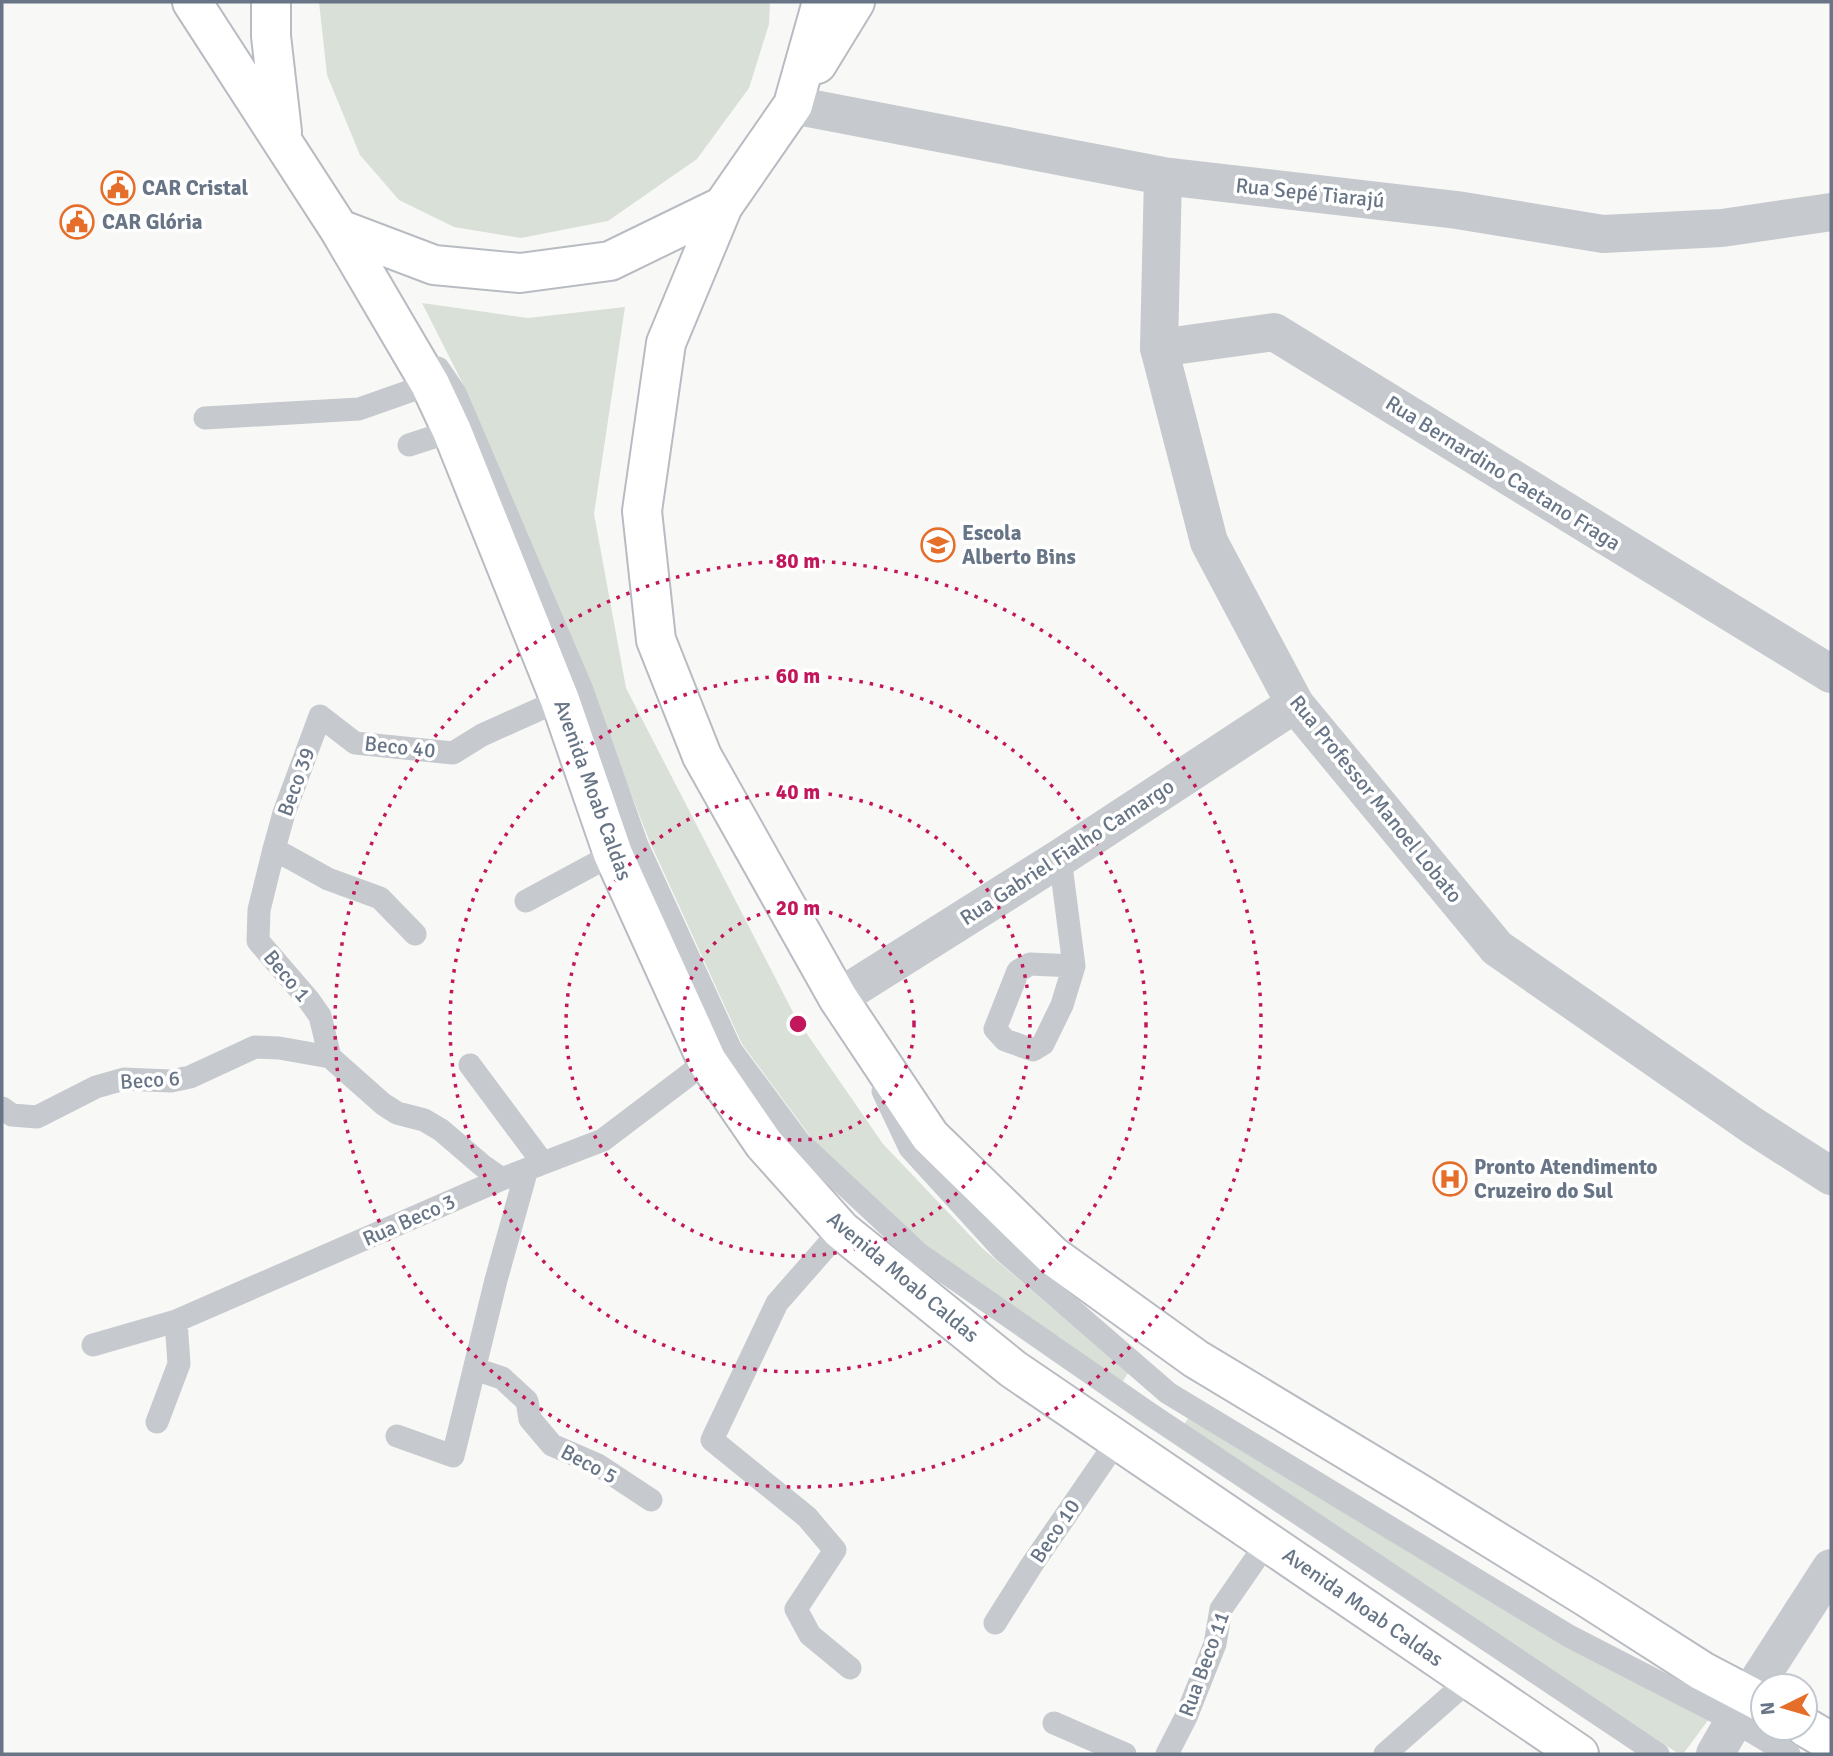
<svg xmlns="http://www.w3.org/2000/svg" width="1833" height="1756" font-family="Signika,sans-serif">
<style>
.green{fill:#d9e0d7}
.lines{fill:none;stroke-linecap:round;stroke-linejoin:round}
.secondary-casing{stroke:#b8bcc2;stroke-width:42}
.service{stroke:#c6c9cd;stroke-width:23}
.minor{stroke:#c6c9cd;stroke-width:38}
.tertiary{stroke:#c6c9cd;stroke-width:38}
.secondary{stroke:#fff;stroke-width:38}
.ring{fill:none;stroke:#c2185b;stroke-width:3.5;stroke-dasharray:3.5 7}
.labels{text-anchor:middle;stroke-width:7;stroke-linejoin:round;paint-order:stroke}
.poi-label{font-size:21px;font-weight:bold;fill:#677587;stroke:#fff;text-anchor:start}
.street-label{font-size:21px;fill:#677587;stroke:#fff}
.centre{fill:#c2185b;stroke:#fff;stroke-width:3.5}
.ring-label{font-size:21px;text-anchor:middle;font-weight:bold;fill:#c2185b;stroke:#fff;stroke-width:7;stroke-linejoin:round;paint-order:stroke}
</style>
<rect width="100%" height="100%" fill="#f8f8f6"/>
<path class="green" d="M 319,2 L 770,2 L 769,24 L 749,88 L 697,159 L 608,221 L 521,238 L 454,227 L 399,200 L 360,155 L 327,75 Z
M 422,303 L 528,318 L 625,307 L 594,514 L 626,688 L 796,1018 L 883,1144 L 982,1248 L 1128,1373 L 1120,1386 L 926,1245 L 816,1144 L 742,1044 L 649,840 L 591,690 L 465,388 Z
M 1191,1414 L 1709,1719 L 1683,1754 L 1679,1754 L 1183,1426 Z"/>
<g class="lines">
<defs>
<path id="secondary" d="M 192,2 L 339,229 L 430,384 L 452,431 L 560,700 L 613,854 L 707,1061 L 764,1144 L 841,1230 L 1013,1369 L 1579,1754
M 271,2 L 271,36 L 282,132
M 822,2 L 793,105 L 723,206 L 666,343 L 642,511 L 656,640 L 702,756 L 838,998 L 930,1136 L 1053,1256 L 1196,1359 L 1415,1491 L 1588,1598 L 1702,1671 L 1763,1703
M 817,64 L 855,2
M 339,229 L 434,265 L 520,273 L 610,261 L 723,206
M 1805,1727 L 1831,1742"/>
</defs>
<use href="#secondary" class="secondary-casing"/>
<path class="service" d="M 438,368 L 455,393 L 582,690 L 637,845 L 731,1050 L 800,1143 L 919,1254 L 1147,1412 L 1658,1754
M 205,418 L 359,409 L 430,384
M 409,445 L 452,431
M 274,849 L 328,879 L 380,898 L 415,934
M 1060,858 L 1074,966 L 1062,1005 L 1043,1044 L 1033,1050 L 1005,1040 L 995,1029 L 1018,971 L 1030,964 L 1074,966
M 526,901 L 613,854
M 470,1065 L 543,1163
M 883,1091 L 910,1148 L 1003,1250 L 1168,1393 L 1569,1636 L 1734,1721 L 1789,1754
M 2,1108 L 12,1115 L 37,1117 L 96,1087 L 124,1079 L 171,1081 L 190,1077 L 255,1047 L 279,1048 L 330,1057
M 502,1179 L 483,1166 L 441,1130 L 424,1120 L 397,1113 L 383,1104 L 330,1057 L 320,1016 L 308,999 L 258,941 L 259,910 L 274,849 L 284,813 L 320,716 L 355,743 L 453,753 L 482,735 L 560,700
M 841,1230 L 777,1303 L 712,1440 L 807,1517 L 835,1550 L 796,1609 L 810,1635 L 850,1668
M 93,1345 L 176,1321 L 502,1179 L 603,1140 L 707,1061
M 475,1369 L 502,1378 L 527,1401 L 530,1419 L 552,1445 L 598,1465 L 651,1500
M 157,1422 L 179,1364 L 176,1321
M 397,1436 L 453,1456 L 496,1280 L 527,1169
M 995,1623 L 1031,1566 L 1117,1441
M 1054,1723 L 1125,1754
M 1167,1754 L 1186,1717 L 1215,1644 L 1221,1609 L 1268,1541
M 1385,1754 L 1469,1680"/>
<path class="minor" d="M 1159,348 L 1274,332 L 1831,674
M 838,998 L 1060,858 L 1295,704"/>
<path class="tertiary" d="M 793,105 L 1163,176 L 1457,210 L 1603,234 L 1722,228 L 1831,212
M 1163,176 L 1159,348 L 1209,542 L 1295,704 L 1497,948 L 1753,1126 L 1831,1176
M 1715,1754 L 1749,1695 L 1831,1568"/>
<use href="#secondary" class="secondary"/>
</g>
<g class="ring">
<circle cx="798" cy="1024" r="116"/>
<circle cx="798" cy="1024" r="232"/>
<circle cx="798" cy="1024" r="348"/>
<circle cx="798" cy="1024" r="463"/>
</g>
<defs>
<symbol id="civic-ring" viewBox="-11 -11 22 22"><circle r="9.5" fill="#fff" stroke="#e46e2a" stroke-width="1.5"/><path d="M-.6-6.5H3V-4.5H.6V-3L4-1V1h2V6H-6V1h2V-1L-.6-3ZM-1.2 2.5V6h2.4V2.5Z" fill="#e46e2a"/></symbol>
<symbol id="school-ring" viewBox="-11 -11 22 22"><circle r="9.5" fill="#fff" stroke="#e46e2a" stroke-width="1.5"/><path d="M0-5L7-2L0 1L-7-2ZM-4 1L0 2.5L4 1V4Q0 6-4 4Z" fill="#e46e2a"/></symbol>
<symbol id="hospital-ring" viewBox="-11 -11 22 22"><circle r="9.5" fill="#fff" stroke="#e46e2a" stroke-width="1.5"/><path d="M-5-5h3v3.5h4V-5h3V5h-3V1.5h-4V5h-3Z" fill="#e46e2a"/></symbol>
</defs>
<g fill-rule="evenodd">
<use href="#civic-ring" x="99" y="169" width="38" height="38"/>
<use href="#civic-ring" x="58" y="203" width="38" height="38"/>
<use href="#school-ring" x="919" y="526" width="38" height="38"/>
<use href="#hospital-ring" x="1431" y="1160" width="38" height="38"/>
</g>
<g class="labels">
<g class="poi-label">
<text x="142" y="195">CAR Cristal</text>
<text x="102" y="229">CAR Glória</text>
<text x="962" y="540">Escola<tspan x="962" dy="24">Alberto Bins</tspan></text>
<text x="1474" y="1174">Pronto Atendimento<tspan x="1474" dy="24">Cruzeiro do Sul</tspan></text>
</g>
<g class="street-label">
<text transform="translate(1310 193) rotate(6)" y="7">Rua Sepé Tiarajú</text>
<text transform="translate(1503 473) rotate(32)" y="7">Rua Bernardino Caetano Fraga</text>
<text transform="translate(400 747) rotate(6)" y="7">Beco 40</text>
<text transform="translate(296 782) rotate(-70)" y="7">Beco 39</text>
<text transform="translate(593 790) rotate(70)" y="7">Avenida Moab Caldas</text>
<text transform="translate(1376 799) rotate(51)" y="7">Rua Professor Manoel Lobato</text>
<text transform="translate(1067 852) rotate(-33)" y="7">Rua Gabriel Fialho Camargo</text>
<text transform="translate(287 976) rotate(50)" y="7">Beco 1</text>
<text transform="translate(150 1080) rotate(-4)" y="7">Beco 6</text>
<text transform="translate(409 1220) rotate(-24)" y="7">Rua Beco 3</text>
<text transform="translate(903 1277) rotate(40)" y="7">Avenida Moab Caldas</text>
<text transform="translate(589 1464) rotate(28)" y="7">Beco 5</text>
<text transform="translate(1055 1531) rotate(-56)" y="7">Beco 10</text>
<text transform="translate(1363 1607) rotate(35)" y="7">Avenida Moab Caldas</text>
<text transform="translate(1204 1664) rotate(-70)" y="7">Rua Beco 11</text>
</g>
</g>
<circle cx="798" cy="1024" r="10" class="centre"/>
<g class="ring-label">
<text x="798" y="568">80 m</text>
<text x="798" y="683">60 m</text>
<text x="798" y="799">40 m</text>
<text x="798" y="915">20 m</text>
</g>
<rect width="1833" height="1756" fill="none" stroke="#677587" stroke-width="7"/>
<g transform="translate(1784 1707) rotate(265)"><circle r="33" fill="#ffffff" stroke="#c2c8cf" stroke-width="2"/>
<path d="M0-5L12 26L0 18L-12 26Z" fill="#e46e2a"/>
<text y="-10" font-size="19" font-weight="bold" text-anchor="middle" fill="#677587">N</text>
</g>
</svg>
